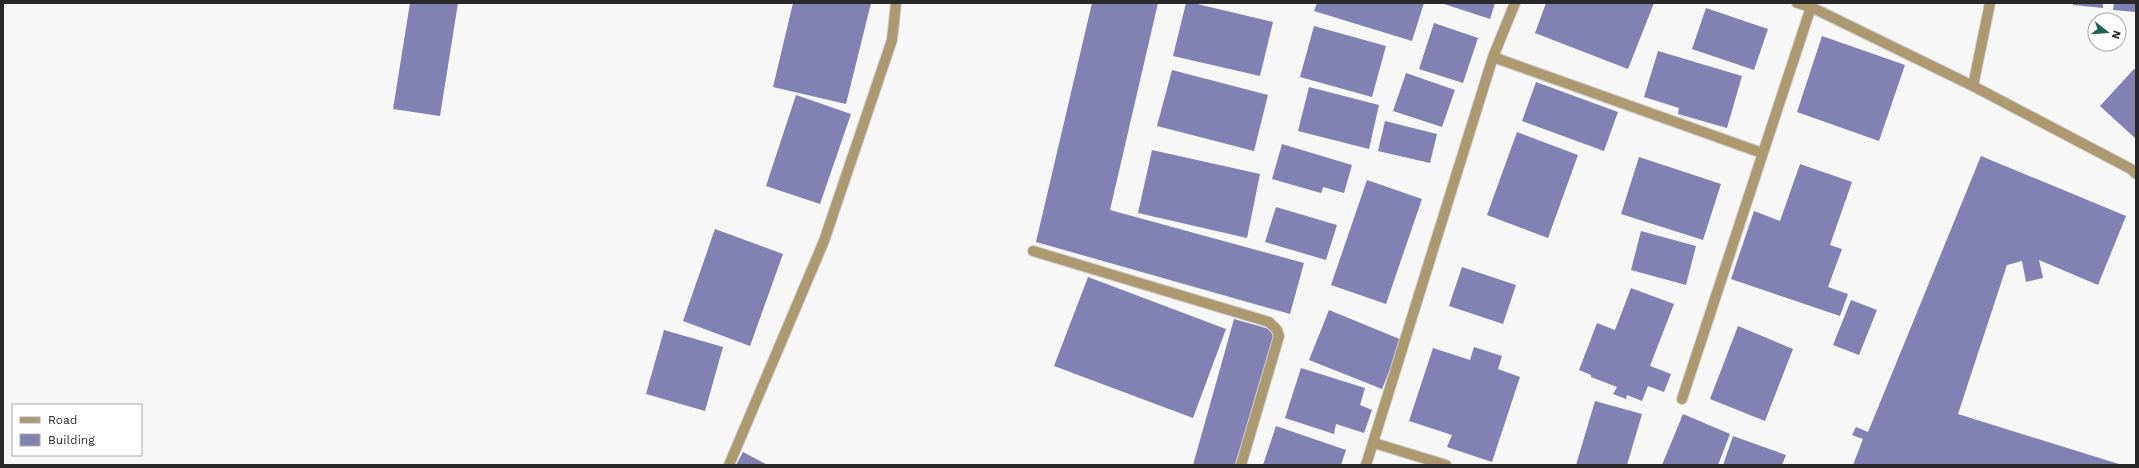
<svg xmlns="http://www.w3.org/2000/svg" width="2139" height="468" font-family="'Work Sans',sans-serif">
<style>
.building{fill:#8181b3}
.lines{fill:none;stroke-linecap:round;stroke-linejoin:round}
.minor-casing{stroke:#d2d2d3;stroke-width:12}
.minor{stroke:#ac9970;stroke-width:10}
</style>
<rect width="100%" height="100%" fill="#f7f7f8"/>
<path class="building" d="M 410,3 L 458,3 L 440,116 L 393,109 Z
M 793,3 L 871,3 L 846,104 L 773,87 Z
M 1092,3 L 1158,3 L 1110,210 L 1304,263 L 1290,314 L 1036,242 Z
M 1186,3 L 1193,3 L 1273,22 L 1260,76 L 1173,56 Z
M 1317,3 L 1424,3 L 1412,41 L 1314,11 Z
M 1441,3 L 1495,3 L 1490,19 Z
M 1546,3 L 1654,3 L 1628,69 L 1535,33 Z
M 2073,3 L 2103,3 L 2103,8 L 2073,5 Z
M 2114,3 L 2136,3 L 2136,12 L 2113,10 Z
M 1706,8 L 1768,29 L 1754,70 L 1692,49 Z
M 1434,23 L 1478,38 L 1463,83 L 1419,69 Z
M 1314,26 L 1386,46 L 1372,97 L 1300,77 Z
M 1822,36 L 1905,65 L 1879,141 L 1797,112 Z
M 1658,51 L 1742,76 L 1727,128 L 1678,114 L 1679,108 L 1644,97 Z
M 2134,69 L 2136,71 L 2136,139 L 2100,106 Z
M 1172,70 L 1268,95 L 1254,151 L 1157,126 Z
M 1406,73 L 1455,90 L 1442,127 L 1393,111 Z
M 1536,82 L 1618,112 L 1604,151 L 1522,121 Z
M 1309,87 L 1379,105 L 1369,149 L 1298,131 Z
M 796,95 L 851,114 L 820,204 L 766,186 Z
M 1385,121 L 1437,134 L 1430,163 L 1378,151 Z
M 1517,132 L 1578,155 L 1548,238 L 1487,215 Z
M 1282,144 L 1352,165 L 1344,193 L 1323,187 L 1321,193 L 1272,179 Z
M 1152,150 L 1260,174 L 1247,238 L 1138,213 Z
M 1981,156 L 2126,216 L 2098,285 L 2039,260 L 2043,278 L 2026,282 L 2022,261 L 2007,265 L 1958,414 L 2122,465 L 1853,465 L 1863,439 L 1852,435 L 1856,427 L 1868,432 Z
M 1639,157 L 1721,184 L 1703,240 L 1621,214 Z
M 1800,164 L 1852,182 L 1830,245 L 1842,249 L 1828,287 L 1848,294 L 1840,316 L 1731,279 L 1754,211 L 1780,221 Z
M 1367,180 L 1422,199 L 1386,304 L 1331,285 Z
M 1276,207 L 1337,225 L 1326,260 L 1265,242 Z
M 715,229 L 783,254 L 750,346 L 683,321 Z
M 1641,231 L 1696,246 L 1686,285 L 1631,270 Z
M 1462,267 L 1516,285 L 1503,324 L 1449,306 Z
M 1088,277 L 1226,329 L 1193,418 L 1054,366 Z
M 1631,288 L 1674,304 L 1650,366 L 1671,374 L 1664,392 L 1648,386 L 1642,401 L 1627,395 L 1626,399 L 1613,394 L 1617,387 L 1591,377 L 1591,375 L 1579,370 L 1597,323 L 1615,330 Z
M 1851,300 L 1877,310 L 1859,355 L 1833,345 Z
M 1329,310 L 1402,340 L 1382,389 L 1309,360 Z
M 1234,319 L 1276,331 L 1238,465 L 1193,465 Z
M 1738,326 L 1793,349 L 1765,421 L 1710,399 Z
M 664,330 L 723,347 L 705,411 L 646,394 Z
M 1474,347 L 1502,356 L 1498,369 L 1520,377 L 1492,462 L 1447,447 L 1452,435 L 1409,421 L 1433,348 L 1470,360 Z
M 1301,368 L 1365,388 L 1360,405 L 1372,410 L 1364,433 L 1336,424 L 1334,434 L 1285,418 Z
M 1595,401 L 1642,414 L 1627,465 L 1576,465 Z
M 1683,414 L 1730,434 L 1718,465 L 1662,465 Z
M 1276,426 L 1346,450 L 1341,465 L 1263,465 Z
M 1733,436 L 1786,455 L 1782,465 L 1723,465 Z
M 743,452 L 768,465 L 736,465 Z"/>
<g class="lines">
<defs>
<path id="minor" d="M 1797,3 L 1811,7 L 1973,86 L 2131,169 L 2136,174
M 1493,57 L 1762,153
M 1973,86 L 1990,3
M 1033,251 L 1269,322 L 1277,330 L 1279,336 L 1241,465
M 1682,399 L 1811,7
M 1374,443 L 1446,465
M 729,465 L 824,241 L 892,40 L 896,3
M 1366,465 L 1493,57 L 1515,3"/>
</defs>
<use href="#minor" class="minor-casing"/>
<use href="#minor" class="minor"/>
</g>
<rect width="2139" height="468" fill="none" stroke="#292929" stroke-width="8"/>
<rect x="12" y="404" width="130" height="52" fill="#ffffff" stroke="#a9a9a9"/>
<rect x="20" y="417" width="20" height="6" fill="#ac9970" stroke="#a9a9a9"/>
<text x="48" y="424" font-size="12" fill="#292929">Road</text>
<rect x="20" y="434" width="20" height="12" fill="#8181b3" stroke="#a9a9a9"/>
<text x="48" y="444" font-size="12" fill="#292929">Building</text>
<g transform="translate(2107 32) rotate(107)"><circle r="19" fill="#ffffff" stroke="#a9a9a9"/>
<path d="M0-3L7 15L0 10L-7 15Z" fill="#1b6459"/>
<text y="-6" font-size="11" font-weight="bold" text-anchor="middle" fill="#292929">N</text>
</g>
</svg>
